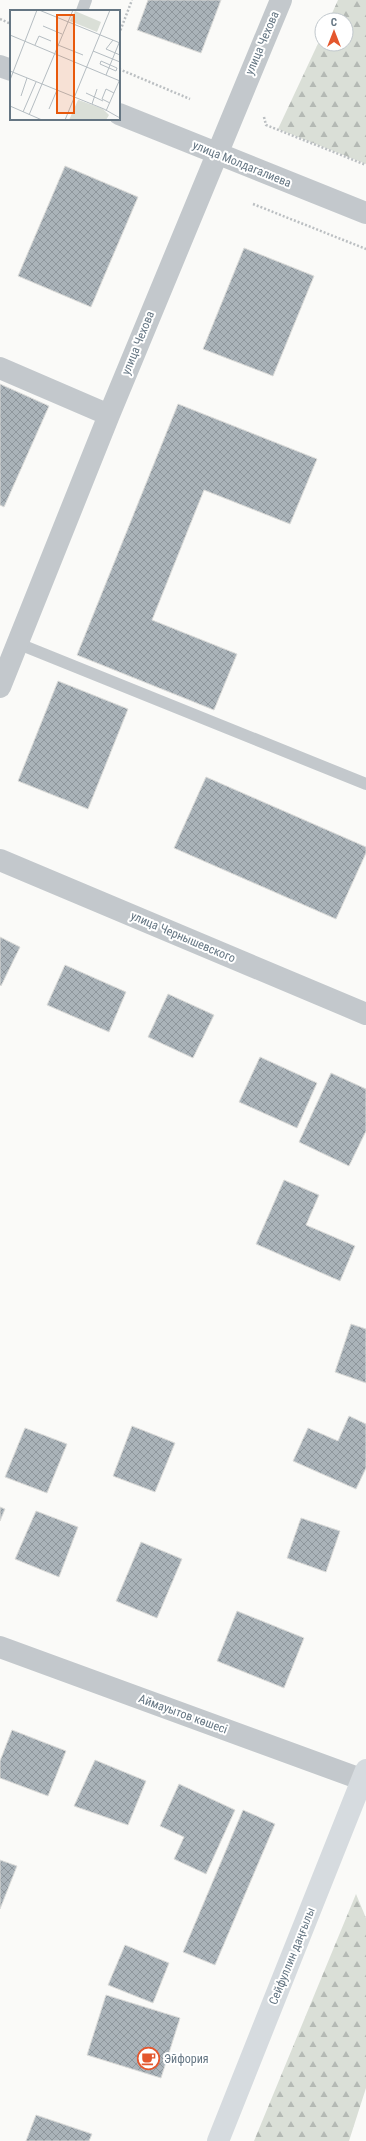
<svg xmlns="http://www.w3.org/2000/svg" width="366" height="2141" font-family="'Roboto Condensed',sans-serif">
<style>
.forest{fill:url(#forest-firs)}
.building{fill:url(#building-cross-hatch);stroke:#dcdcda}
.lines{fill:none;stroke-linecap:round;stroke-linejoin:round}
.path{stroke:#bbbfc2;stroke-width:2.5;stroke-dasharray:2 2;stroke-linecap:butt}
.service{stroke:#c3c8cc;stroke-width:12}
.minor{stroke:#c3c8cc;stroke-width:22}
.tertiary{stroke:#c3c8cc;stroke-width:22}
.secondary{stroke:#d6dbdf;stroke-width:22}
.labels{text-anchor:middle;stroke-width:4;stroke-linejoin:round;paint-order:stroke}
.street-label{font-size:12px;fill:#657683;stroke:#fff}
.poi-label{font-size:12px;fill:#657683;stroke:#fff;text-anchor:start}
.inset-road{fill:none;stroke:#b5bdc2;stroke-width:1}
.view{fill:#e8590c;fill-opacity:0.15;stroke:#e8590c;stroke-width:2}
.inset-edge{fill:none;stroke:#657683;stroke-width:2}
</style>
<defs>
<pattern id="forest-firs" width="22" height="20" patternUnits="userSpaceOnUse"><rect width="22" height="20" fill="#dadfd7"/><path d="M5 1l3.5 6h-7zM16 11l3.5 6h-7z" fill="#b4b9b4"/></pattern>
<pattern id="building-cross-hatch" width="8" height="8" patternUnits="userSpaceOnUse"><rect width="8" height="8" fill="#aab3b9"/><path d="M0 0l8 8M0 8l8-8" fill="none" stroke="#8e969c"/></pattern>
</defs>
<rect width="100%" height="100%" fill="#fafaf8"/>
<path class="forest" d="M 338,0 L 366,0 L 366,164 L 278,129 L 322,35 L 322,44 L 346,44 L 346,20 L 329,20 Z
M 356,1894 L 366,1918 L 366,2088 L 349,2141 L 254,2141 Z"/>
<path class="building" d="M 148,0 L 221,0 L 201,53 L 137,30 Z
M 65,166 L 138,197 L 91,307 L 18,276 Z
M 244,248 L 314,276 L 273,376 L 203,349 Z
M 0,384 L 49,406 L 4,507 L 0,505 Z
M 178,404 L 317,459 L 290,524 L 204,490 L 152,620 L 237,654 L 214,710 L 77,655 Z
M 58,681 L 128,709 L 88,809 L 18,781 Z
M 206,777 L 366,847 L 366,853 L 336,919 L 174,848 Z
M 0,937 L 20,947 L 1,986 L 0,985 Z
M 65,965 L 126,992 L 109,1032 L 47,1005 Z
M 168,994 L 214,1015 L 193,1058 L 148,1037 Z
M 260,1057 L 317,1083 L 297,1128 L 239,1102 Z
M 331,1073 L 366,1089 L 366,1131 L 349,1166 L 299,1142 Z
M 284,1180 L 319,1195 L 306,1225 L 355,1246 L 340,1281 L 256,1244 Z
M 351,1324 L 366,1329 L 366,1383 L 335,1372 Z
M 349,1416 L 366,1424 L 366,1468 L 356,1489 L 293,1461 L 308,1428 L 338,1441 Z
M 132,1426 L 175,1443 L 155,1492 L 113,1476 Z
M 25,1428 L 67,1444 L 47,1493 L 5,1477 Z
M 0,1507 L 5,1509 L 0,1521 Z
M 36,1511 L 78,1527 L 59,1577 L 15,1559 Z
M 301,1518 L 340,1531 L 326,1572 L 287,1558 Z
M 141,1542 L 182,1559 L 157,1618 L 116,1601 Z
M 237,1611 L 304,1638 L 284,1688 L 217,1661 Z
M 12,1730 L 66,1751 L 48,1796 L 0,1778 L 0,1761 Z
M 95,1760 L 146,1781 L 128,1825 L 74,1806 Z
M 179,1784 L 235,1810 L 206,1874 L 174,1859 L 184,1837 L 160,1826 Z
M 243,1810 L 275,1824 L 215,1965 L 183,1952 Z
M 0,1860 L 17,1866 L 0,1909 Z
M 125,1945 L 169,1963 L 153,2003 L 108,1985 Z
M 106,1995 L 180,2018 L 161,2078 L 87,2055 Z
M 36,2115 L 92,2134 L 89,2141 L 26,2141 Z"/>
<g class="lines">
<path class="path" d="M 0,19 L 11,24
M 119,34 L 132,0
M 119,69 L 190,99
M 264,117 L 266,125 L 366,165
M 253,204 L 366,249"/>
<path class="service" d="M 82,11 L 86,0
M 19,644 L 366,784"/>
<path class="minor" d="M 0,66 L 11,70
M 119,114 L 366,213
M 0,368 L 109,415
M 0,687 L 109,415 L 281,0
M 0,860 L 366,1014"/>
<path class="tertiary" d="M 0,1647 L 366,1781"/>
<path class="secondary" d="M 218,2141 L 366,1770"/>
</g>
<defs>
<symbol id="cafe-ring" viewBox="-11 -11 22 22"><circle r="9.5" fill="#fff" stroke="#e4572e" stroke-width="1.5"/><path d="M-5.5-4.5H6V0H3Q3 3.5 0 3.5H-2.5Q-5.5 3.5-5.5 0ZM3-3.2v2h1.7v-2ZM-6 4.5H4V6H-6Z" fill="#e4572e"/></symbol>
</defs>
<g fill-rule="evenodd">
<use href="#cafe-ring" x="136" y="2046" width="25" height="25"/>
</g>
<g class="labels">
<g class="street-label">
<text transform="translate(262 43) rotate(-67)" y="4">улица Чехова</text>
<text transform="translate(242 164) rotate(22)" y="4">улица Молдагалиева</text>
<text transform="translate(138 343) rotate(-68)" y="4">улица Чехова</text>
<text transform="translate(183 937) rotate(23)" y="4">улица Чернышевского</text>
<text transform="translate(183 1714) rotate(20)" y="4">Аймауытов көшесі</text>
<text transform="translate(292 1956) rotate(-68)" y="4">Сейфуллин даңғылы</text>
</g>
<g class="poi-label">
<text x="164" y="2063">Эйфория</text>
</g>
</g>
<g transform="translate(10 10)">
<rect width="110" height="110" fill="#fafaf8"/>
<path d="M 68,90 L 93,99 L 99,105 L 96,110 L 59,110 Z" fill="#dadfd7"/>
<path d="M 65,1 L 91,12 L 87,22 L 60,11 ZM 68,90 L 93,99 L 94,102 L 86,109 L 82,108 L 80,101 L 71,100 Z" fill="#dadfd7"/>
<path d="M 74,99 L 80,101 L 82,110 L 64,110 L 68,102 Z" fill="#dadfd7"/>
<path class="inset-road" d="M 29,0 L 110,33M 33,16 L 52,24M 0,25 L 110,71M 103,30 L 96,39 L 110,45M 25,35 L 29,26 L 41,31M 48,35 L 73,45M 83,41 L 110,52M 91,51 L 107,58 L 106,61 L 90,54 ZM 0,61 L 94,99 L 110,108M 96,65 L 109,33M 0,70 L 27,0M 76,83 L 93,91M 11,86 L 17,68M 100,93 L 92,89 L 96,79 L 104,83M 82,94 L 87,79M 0,96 L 32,110M 39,99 L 47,80M 96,101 L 110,69M 13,102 L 26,72M 19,105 L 63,0M 55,110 L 100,0"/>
<path class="view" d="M 47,5 L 64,5 L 64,103 L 47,103 Z"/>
<rect width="110" height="110" class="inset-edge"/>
</g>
<g transform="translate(334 32)"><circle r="19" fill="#ffffff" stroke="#c1c8cd"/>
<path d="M0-3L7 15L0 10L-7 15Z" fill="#e4572e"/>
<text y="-6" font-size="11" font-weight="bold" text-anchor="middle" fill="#657683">С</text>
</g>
</svg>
